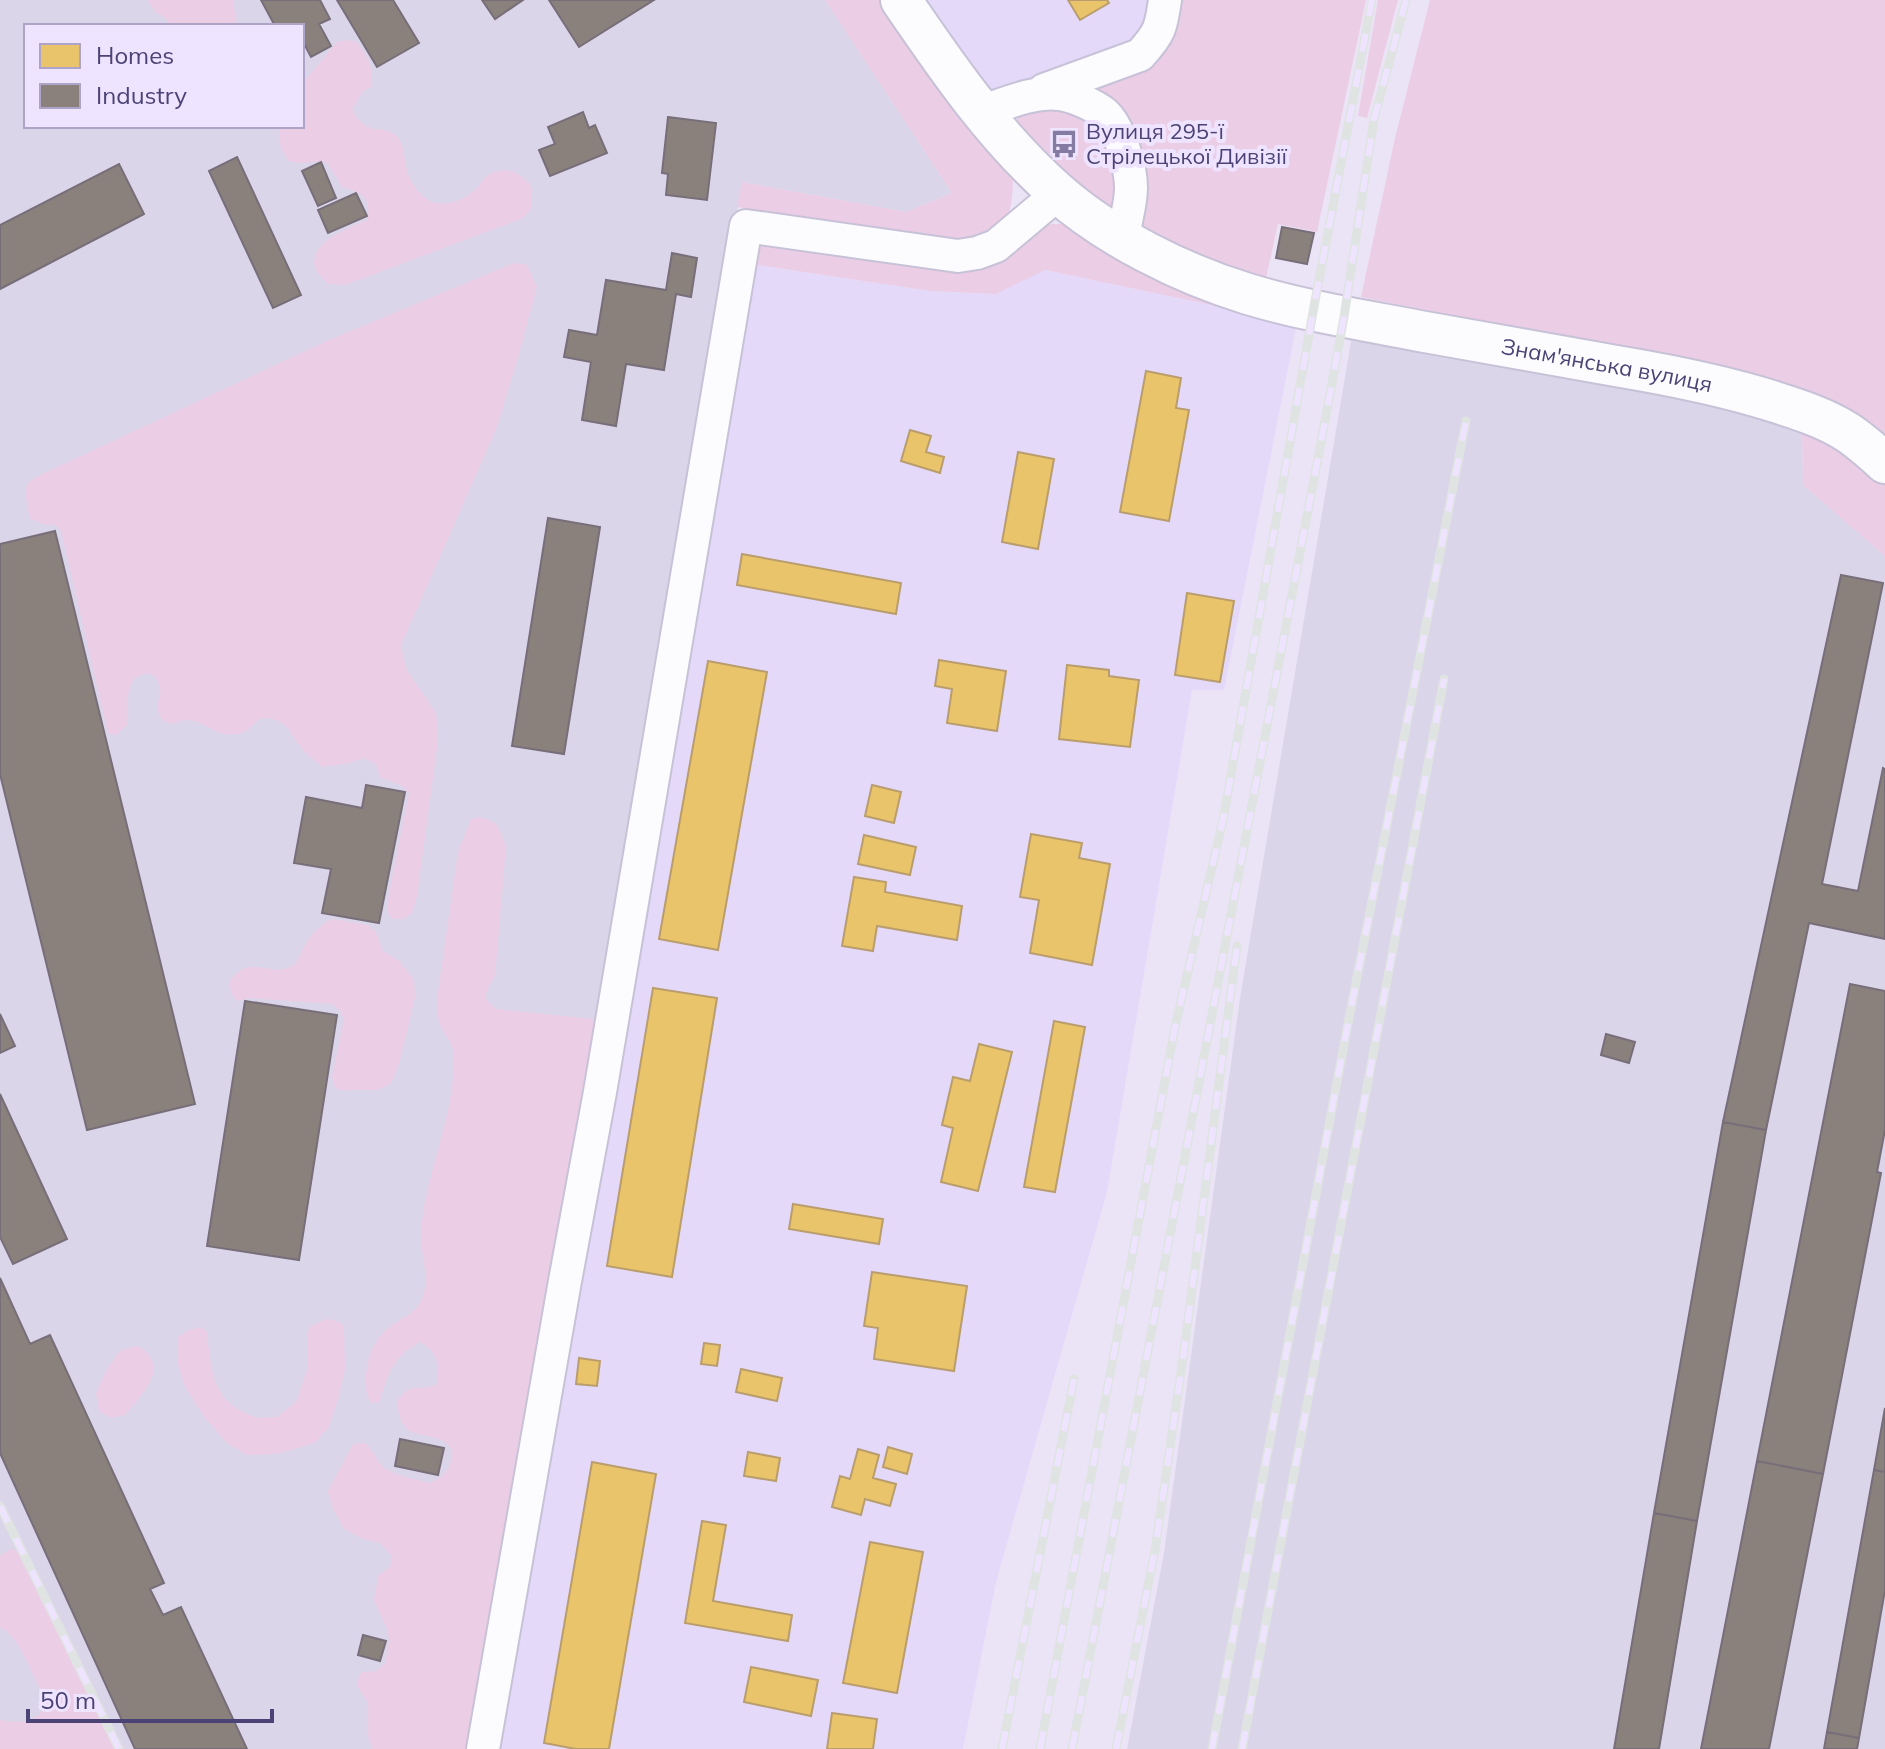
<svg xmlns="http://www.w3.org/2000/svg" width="1885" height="1749" font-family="Mulish,sans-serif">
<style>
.residential{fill:#e4d9f9}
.industrial{fill:#dbd5e9;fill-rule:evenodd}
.green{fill:#eccde6}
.homes{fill:#e9c46a;stroke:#ba9d6d;stroke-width:2}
.industry{fill:#8a817c;stroke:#776e7a;stroke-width:2}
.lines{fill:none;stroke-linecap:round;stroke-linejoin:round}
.minor-casing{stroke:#c7c2d7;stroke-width:36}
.tertiary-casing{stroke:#c7c2d7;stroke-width:44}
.minor{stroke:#fcfbfe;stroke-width:32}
.tertiary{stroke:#fcfbfe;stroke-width:40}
.rail-casing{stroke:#dfe3e2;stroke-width:9}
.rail{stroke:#efe4ff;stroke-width:6;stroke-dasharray:18;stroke-linecap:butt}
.labels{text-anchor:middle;stroke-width:8;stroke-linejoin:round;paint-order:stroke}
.poi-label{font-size:22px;fill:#4b4375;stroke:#efe4ff;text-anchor:start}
.street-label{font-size:22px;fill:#4b4375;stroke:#efe4ff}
</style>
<rect width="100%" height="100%" fill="#ebe4f6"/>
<path class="residential" d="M 919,0 L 1156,0 L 1146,38 L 997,93 L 982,86 Z
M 749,264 L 930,291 L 996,294 L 1044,270 L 1297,323 L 1224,690 L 1192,690 L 1107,1192 L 996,1582 L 963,1749 L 499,1749 L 533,1558 Z"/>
<path class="industrial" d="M 0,0 L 825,0 L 952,193 L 906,212 L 742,182 L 471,1749 L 0,1749 ZM 26,26 L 302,26 L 302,126 L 26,126 Z
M 1352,336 L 1752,412 L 1802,429 L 1803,485 L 1885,556 L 1885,1749 L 1127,1749 L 1164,1553 L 1240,998 Z"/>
<path class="green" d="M 148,0 L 233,0 L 237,26 L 169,26 L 166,18 L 155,12 Z
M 825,0 L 887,0 L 1013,176 C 1012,227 1005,228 959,243 L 737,207 L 742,182 L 906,212 L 952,193 Z
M 1171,0 L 1366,0 L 1317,232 L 1278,224 L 1266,278 L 1247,274 L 1161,243 L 1099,204 L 1064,175 L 1019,128 L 1017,119 L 1020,110 L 1101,79 Z
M 1378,0 L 1398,0 L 1367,118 L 1358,116 Z
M 1430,0 L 1885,0 L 1885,444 L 1696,365 L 1361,297 L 1395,138 Z
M 348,40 L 357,42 C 368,59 374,65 371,87 L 363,91 L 352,109 C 368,141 383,121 397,137 C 404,144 404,157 406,166 C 408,178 416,191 425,198 C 440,209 463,202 476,189 C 480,185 483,178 488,175 C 505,165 520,172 531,186 L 531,209 L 523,218 L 345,285 L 328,284 C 324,280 318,274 316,269 C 305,243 350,228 367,220 C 373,198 360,191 342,187 L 328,164 L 324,161 L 299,163 L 289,161 C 280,149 277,140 280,126 L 302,126 L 302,84 L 337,42 Z
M 1052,224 L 1072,224 L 1297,323 L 1045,270 L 996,294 L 930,291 L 750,264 L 756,251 L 764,244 L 956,265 L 1041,227 Z
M 514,263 L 527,265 L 537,287 L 518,357 L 497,427 L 401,645 L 406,669 L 436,713 L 438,740 L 417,896 L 412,913 L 404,919 L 393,919 L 387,912 L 387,904 L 409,793 C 398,780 394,784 380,777 L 376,764 L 363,758 L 350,763 L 322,767 C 316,761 308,756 302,749 C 288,732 288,718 262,718 C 255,722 249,731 241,733 C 210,742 202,709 173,724 C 166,722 162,721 159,714 C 155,702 163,693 158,682 C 155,675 151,672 143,674 C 124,678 128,710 127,725 L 116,735 L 108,733 L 61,531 C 56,523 53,525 45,524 C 40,524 35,520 30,519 L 25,494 L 27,484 L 36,477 L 327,341 Z
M 1802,429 L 1838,445 L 1885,481 L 1885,556 L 1803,485 Z
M 480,817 C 499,822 499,829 506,846 L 495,976 C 490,984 485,991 486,1000 L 496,1009 L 592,1019 L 600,1029 L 482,1749 L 373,1749 L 368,1737 L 367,1701 L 357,1686 L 359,1677 L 362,1672 L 376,1671 L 385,1663 L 389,1642 L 388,1631 L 374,1601 L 378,1576 L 390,1567 L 392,1556 L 380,1543 L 363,1539 L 344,1529 L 332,1507 L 328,1491 L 353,1444 L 365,1443 C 372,1450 376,1458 381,1465 C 390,1475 417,1480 431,1483 C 441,1477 448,1473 451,1460 C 458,1431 415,1441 404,1426 C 399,1419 398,1409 397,1401 C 414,1380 415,1392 437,1385 C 440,1368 438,1351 420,1342 C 394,1356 387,1374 380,1402 L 371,1403 C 364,1391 365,1380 367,1367 C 369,1351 378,1335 391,1326 C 405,1316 419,1312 424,1293 C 429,1273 420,1252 421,1232 C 425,1172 458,1110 453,1051 C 452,1042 446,1037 442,1029 C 436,1018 437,1006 438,993 L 458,852 L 471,819 Z
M 332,919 L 368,925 L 375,931 L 383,951 L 399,961 L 414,980 L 415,998 L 399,1064 L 391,1083 L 378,1090 L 340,1090 L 335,1087 L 332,1077 L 344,1019 L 340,1011 L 332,1004 L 249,998 L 237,1001 L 231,993 L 229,982 C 251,951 269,979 292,966 C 299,961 301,952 305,945 C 312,933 320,925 332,919 Z
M 327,1319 L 340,1322 L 344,1327 L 345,1369 L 338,1400 L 328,1428 L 315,1443 L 277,1454 L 247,1455 L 227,1443 L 205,1418 L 185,1387 L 177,1362 L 177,1338 L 188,1330 L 201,1327 L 207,1332 C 211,1369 211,1401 252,1416 C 259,1419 269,1417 277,1417 L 296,1402 L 307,1370 L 307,1336 L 310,1327 Z
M 137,1346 C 173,1364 142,1395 125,1415 L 111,1418 L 99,1411 L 96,1393 L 107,1369 L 120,1351 Z
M 11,1549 L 21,1553 L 30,1570 L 117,1749 L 0,1749 L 0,1720 C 22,1725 51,1722 41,1692 C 38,1684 33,1676 30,1668 C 22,1652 16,1636 0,1627 L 0,1556 Z"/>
<path class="homes" d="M 1068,0 L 1107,0 L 1109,3 L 1080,20 Z
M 1146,371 L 1181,378 L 1176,408 L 1189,410 L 1169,521 L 1120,512 Z
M 910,430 L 931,436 L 926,452 L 944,457 L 940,473 L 901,461 Z
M 1018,452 L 1054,459 L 1038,549 L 1002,542 Z
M 742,554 L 901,583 L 896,614 L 737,585 Z
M 1187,593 L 1234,601 L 1220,682 L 1175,675 Z
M 939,660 L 1006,671 L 997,731 L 947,723 L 952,689 L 935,686 Z
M 708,661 L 767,672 L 718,950 L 659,939 Z
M 1067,665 L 1109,670 L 1109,676 L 1139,680 L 1130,747 L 1059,739 Z
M 872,785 L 901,792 L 894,823 L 865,816 Z
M 1031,834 L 1082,843 L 1079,858 L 1110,864 L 1092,965 L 1030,953 L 1039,900 L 1020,897 Z
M 864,835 L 916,847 L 910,875 L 858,864 Z
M 854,877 L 886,882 L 885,892 L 962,906 L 957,940 L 877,926 L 873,951 L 842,946 Z
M 653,988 L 717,998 L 672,1277 L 607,1266 Z
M 1054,1021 L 1085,1027 L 1055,1192 L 1024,1187 Z
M 979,1044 L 1012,1052 L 978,1191 L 941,1182 L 953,1128 L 942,1125 L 953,1077 L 970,1081 Z
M 793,1204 L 883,1219 L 879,1244 L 789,1229 Z
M 872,1272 L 967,1286 L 954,1371 L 874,1359 L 878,1328 L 864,1326 Z
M 704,1343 L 720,1345 L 717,1366 L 701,1364 Z
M 579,1358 L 600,1361 L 597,1386 L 576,1384 Z
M 741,1369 L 782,1378 L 777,1401 L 736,1392 Z
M 888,1447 L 912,1454 L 907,1474 L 883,1467 Z
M 858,1449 L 879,1455 L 873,1478 L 896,1484 L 890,1506 L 865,1499 L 861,1515 L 832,1507 L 840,1476 L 850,1479 Z
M 748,1452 L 780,1458 L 776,1481 L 744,1476 Z
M 592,1462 L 656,1474 L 609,1749 L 576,1749 L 544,1743 Z
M 702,1521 L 726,1525 L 713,1601 L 792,1615 L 788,1641 L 685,1623 Z
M 870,1542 L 923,1552 L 897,1693 L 843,1683 Z
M 751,1667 L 818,1680 L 811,1716 L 744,1702 Z
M 832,1713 L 877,1719 L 873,1749 L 827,1749 Z"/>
<path class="industry" d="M 261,0 L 320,0 L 330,19 L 319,24 L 331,46 L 311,57 L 302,40 L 302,26 L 275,26 Z
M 337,0 L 393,0 L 419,43 L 377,67 Z
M 482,0 L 523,0 L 495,19 Z
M 549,0 L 654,0 L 579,47 Z
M 583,112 L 589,128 L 595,125 L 607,153 L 550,176 L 539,150 L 555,144 L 548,127 Z
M 668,117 L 716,123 L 707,200 L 666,195 L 668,174 L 662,173 Z
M 237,157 L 301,295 L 273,308 L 209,171 Z
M 321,162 L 336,198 L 318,206 L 302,171 Z
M 119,164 L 144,214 L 0,289 L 0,225 Z
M 356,193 L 367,216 L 328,233 L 318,210 Z
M 1282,227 L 1314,233 L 1307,264 L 1276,258 Z
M 672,253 L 697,258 L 691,297 L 676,294 L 664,370 L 626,364 L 616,426 L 582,420 L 591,362 L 564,357 L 569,330 L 597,335 L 606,280 L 666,290 Z
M 548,518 L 600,527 L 564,754 L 512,746 Z
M 55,531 L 195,1104 L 87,1130 L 0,774 L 0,544 Z
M 1841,575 L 1883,583 L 1822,884 L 1858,891 L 1883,768 L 1885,769 L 1885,939 L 1809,923 L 1766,1130 L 1723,1122 Z
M 366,785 L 405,792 L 379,923 L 322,913 L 331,869 L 294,863 L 306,797 L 362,808 Z
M 1850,984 L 1885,991 L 1885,1130 L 1877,1172 L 1881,1173 L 1823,1474 L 1757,1461 Z
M 245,1001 L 337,1015 L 299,1260 L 207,1246 Z
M 0,1014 L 15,1046 L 0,1053 Z
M 1606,1034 L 1635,1042 L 1629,1063 L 1601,1055 Z
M 0,1094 L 67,1239 L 13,1264 L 0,1237 Z
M 1723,1122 L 1766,1130 L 1697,1521 L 1654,1513 Z
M 0,1278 L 30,1344 L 50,1335 L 164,1583 L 150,1589 L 163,1615 L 181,1607 L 247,1749 L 135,1749 L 0,1453 Z
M 1885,1408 L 1885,1472 L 1874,1470 Z
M 400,1439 L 444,1448 L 438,1475 L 395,1466 Z
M 1757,1461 L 1823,1474 L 1769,1749 L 1701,1749 Z
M 1874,1470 L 1885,1472 L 1885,1590 L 1859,1738 L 1827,1732 Z
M 1654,1513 L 1697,1521 L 1659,1749 L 1614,1749 Z
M 363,1635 L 386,1641 L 380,1661 L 358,1655 Z
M 1827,1732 L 1859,1738 L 1857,1749 L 1824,1749 Z"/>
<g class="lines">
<defs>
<path id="minor" d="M 1044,90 L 1140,55 C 1160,33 1161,28 1165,0
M 980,112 C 1005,104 1032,91 1059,94 C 1071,95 1094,105 1104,113 C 1120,127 1131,168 1131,188 C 1131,204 1125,222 1123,238
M 483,1749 L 565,1281 L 600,1092 L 746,226 L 958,256 L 977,253 L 996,246 L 1059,193"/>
<g id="tertiary">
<path id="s1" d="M 901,0 C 948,69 994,136 1057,192 C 1108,237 1182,274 1248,294 C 1304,311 1368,321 1425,332 C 1489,343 1552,355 1616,366 C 1670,375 1722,385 1775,402 C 1800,410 1825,418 1847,432 C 1861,441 1873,452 1885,463"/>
</g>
</defs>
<use href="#minor" class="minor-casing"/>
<use href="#tertiary" class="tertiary-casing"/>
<use href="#minor" class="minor"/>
<use href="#tertiary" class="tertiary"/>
<defs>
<path id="rail" d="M 0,1506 L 119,1749
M 1002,1749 L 1074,1379
M 1040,1749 L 1175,1027 L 1223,820 L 1315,301 L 1372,0
M 1072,1749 L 1322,437 L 1344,317 L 1374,119 L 1406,0
M 1116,1749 L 1155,1550 L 1184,1351 L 1237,946
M 1212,1749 L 1349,1018 L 1466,421
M 1242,1749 L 1444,679"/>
</defs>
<use href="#rail" class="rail-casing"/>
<use href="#rail" class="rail"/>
</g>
<defs>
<symbol id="bus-bare" viewBox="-9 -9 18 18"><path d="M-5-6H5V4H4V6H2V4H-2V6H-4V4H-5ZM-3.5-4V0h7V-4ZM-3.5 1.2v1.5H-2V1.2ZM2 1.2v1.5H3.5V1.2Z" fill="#837ba2" stroke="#efe4ff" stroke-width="2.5" paint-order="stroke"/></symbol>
</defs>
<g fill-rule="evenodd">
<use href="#bus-bare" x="1044" y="124" width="40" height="40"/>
</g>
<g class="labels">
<g class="poi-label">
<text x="1086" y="139">Вулиця 295-ї<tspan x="1086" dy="25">Стрілецької Дивізії</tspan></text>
</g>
<g class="street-label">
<text dy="8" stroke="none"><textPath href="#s1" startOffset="832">Знам'янська вулиця</textPath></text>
</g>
</g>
<rect x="24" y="24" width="280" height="104" fill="#efe4ff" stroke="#ada4c8" stroke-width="2"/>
<rect x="40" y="44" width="40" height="24" fill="#e9c46a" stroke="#ada4c8" stroke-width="2"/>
<text x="96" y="64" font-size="24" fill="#4b4375">Homes</text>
<rect x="40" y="84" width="40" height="24" fill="#8a817c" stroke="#ada4c8" stroke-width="2"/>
<text x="96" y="104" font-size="24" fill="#4b4375">Industry</text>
<path d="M28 1709v12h244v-12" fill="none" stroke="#4b4375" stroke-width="4"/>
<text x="40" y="1709" font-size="24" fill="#4b4375" stroke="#efe4ff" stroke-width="6" paint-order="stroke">50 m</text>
</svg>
